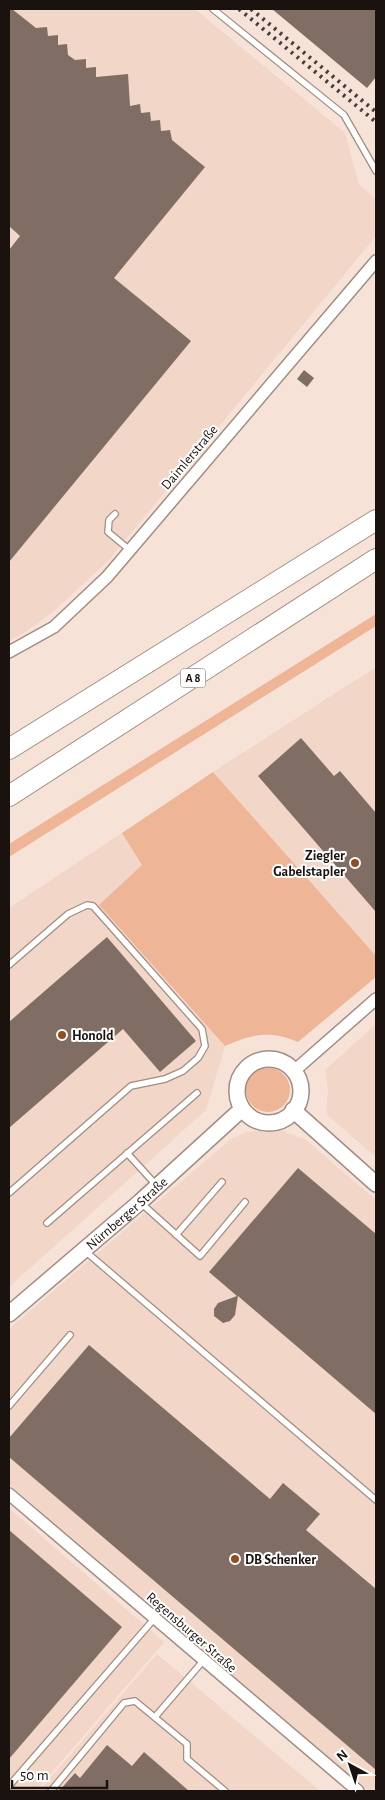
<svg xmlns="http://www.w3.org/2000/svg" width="385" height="1800" font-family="'Alegreya Sans',sans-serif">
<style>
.built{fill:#f2d6c7}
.green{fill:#eeb597}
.building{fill:#806e64}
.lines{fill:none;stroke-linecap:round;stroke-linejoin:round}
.lane-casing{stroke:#a08d83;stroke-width:8}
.street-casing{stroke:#a08d83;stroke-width:14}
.secondary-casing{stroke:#a08d83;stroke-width:18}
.highway-casing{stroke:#a08d83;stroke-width:22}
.lane{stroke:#fff;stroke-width:5.5}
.street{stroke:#fff;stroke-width:11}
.secondary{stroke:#fff;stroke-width:15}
.highway{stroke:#fff;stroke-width:20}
.rail{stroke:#473d39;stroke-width:4;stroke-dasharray:2.5 5;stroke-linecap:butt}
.poi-dot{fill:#934d24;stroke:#fff;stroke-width:2}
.labels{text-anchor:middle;stroke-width:4;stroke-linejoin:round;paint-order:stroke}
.shield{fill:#fff;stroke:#5e5957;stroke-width:1}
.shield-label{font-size:12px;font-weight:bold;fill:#19120f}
.street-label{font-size:14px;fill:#19120f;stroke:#fff}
.poi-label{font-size:14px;font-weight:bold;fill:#19120f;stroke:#fff;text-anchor:start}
</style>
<rect width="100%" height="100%" fill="#f7e2d8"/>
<path class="built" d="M 9,9 L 195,9 L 345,133 L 359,185 L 376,199 L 376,236 L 109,560 L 54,611 L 27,631 L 9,641 Z
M 376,667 L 376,956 L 213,772 Z
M 122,833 L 143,865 L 99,905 L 225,1046 L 206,1110 L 9,1287 L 9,908 Z
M 376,1024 L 376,1157 L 326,1114 L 328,1092 L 325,1070 Z
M 264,1130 L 283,1131 L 306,1140 L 376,1200 L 376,1791 L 369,1791 L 9,1484 L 9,1329 L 231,1139 L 247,1132 Z
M 9,1508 L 164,1642 L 36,1791 L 9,1791 Z
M 157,1654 L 320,1791 L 39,1791 Z"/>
<path class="green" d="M 376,614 L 376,626 L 9,857 L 9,844 Z
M 213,772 L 376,956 L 376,977 L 298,1042 C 270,1030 252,1034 225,1046 L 99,905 L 142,865 L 122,833 Z
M246 1090a22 22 0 1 1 44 0a22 22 0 1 1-44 0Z"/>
<path class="building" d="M 9,9 L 12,9 L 36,28 L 47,27 L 48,36 L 58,35 L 58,45 L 67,44 L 68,55 L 75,60 L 86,59 L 86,68 L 96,67 L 96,77 L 128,74 L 130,106 L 140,104 L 141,113 L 150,112 L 151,121 L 160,120 L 161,131 L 170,130 L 172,140 L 205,167 L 114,278 L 191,341 L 9,562 L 9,250 L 20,236 L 9,226 Z
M 272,9 L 376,9 L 376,77 L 367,88 Z
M 304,370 L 314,378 L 307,387 L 297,379 Z
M 301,738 L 334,776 L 340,771 L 376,813 L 376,912 L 258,776 Z
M 107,937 L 196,1041 L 160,1072 L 123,1029 L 9,1128 L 9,1022 Z
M 298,1168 L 376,1234 L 376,1414 L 238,1296 L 235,1315 L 230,1321 L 223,1323 L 214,1316 L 214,1309 L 218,1303 L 237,1296 L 209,1272 Z
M 89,1345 L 270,1499 L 283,1483 L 320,1514 L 306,1530 L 376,1589 L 376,1770 L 9,1457 L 9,1438 Z
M 9,1530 L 122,1627 L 9,1759 Z
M 107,1745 L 132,1766 L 144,1752 L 189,1791 L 59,1791 L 75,1773 L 80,1778 Z"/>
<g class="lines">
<defs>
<path id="lane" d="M 213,9 L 344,115 L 376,171
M 115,514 L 109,520 L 108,532 L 131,551
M 9,965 L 68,914 L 87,905 L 93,906 L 202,1029 L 205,1046 L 198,1058 L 183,1071 L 165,1079 L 131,1086 L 9,1193
M 127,1153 L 157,1186
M 141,1203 L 200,1256 L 245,1202
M 47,1223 L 197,1093
M 176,1235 L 222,1182
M 85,1251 L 376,1500
M 9,1406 L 70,1335
M 155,1717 L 203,1661
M 9,1786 L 154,1619
M 51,1791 L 124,1703 L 135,1701 L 187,1744 L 187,1759 L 225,1791"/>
<path id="street" d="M 9,652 L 54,627 L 107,577 L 376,261
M 294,1071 L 376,999
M 9,1494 L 358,1791"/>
<g id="secondary">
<circle cx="269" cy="1091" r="32"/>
<path d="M 293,1110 L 376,1184"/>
<path id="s1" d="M 9,1314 L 140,1202 L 242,1109"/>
</g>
<path id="highway" d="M 9,749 L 376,520
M 9,796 L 376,559"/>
</defs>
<use href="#lane" class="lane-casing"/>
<use href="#street" class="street-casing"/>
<use href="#secondary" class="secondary-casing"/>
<use href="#highway" class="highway-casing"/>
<use href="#lane" class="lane"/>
<use href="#street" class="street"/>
<use href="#secondary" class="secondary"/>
<use href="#highway" class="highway"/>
<path class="rail" d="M 239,9 L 376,122
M 251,9 L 376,112"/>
</g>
<g class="poi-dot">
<circle cx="355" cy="863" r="5"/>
<circle cx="62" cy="1035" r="5"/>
<circle cx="235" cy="1559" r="5"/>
</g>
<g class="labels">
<rect class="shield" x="180.5" y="668.5" width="25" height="19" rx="4"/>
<g class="shield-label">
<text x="193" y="682">A 8</text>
</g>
<g class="street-label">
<text transform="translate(189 457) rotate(-50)" y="5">Daimlerstraße</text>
<text dy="5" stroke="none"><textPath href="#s1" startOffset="155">Nürnberger Straße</textPath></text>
<text transform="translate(192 1632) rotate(41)" y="5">Regensburger Straße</text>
</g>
<g class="poi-label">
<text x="345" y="860" text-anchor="end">Ziegler<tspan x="345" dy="16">Gabelstapler</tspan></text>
<text x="72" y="1040">Honold</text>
<text x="245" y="1564">DB Schenker</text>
</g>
</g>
<rect width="385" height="1800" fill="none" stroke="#19120f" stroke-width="20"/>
<g transform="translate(350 1765) rotate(320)" stroke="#ffffff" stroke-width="4" paint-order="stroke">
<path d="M0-4L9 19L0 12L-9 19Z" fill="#19120f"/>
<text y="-8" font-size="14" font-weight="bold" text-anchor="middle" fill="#19120f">N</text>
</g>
<path d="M12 1780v8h95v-8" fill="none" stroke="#19120f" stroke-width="2.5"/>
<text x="20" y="1780" font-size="15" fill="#19120f" stroke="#ffffff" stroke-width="4" paint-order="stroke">50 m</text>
</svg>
